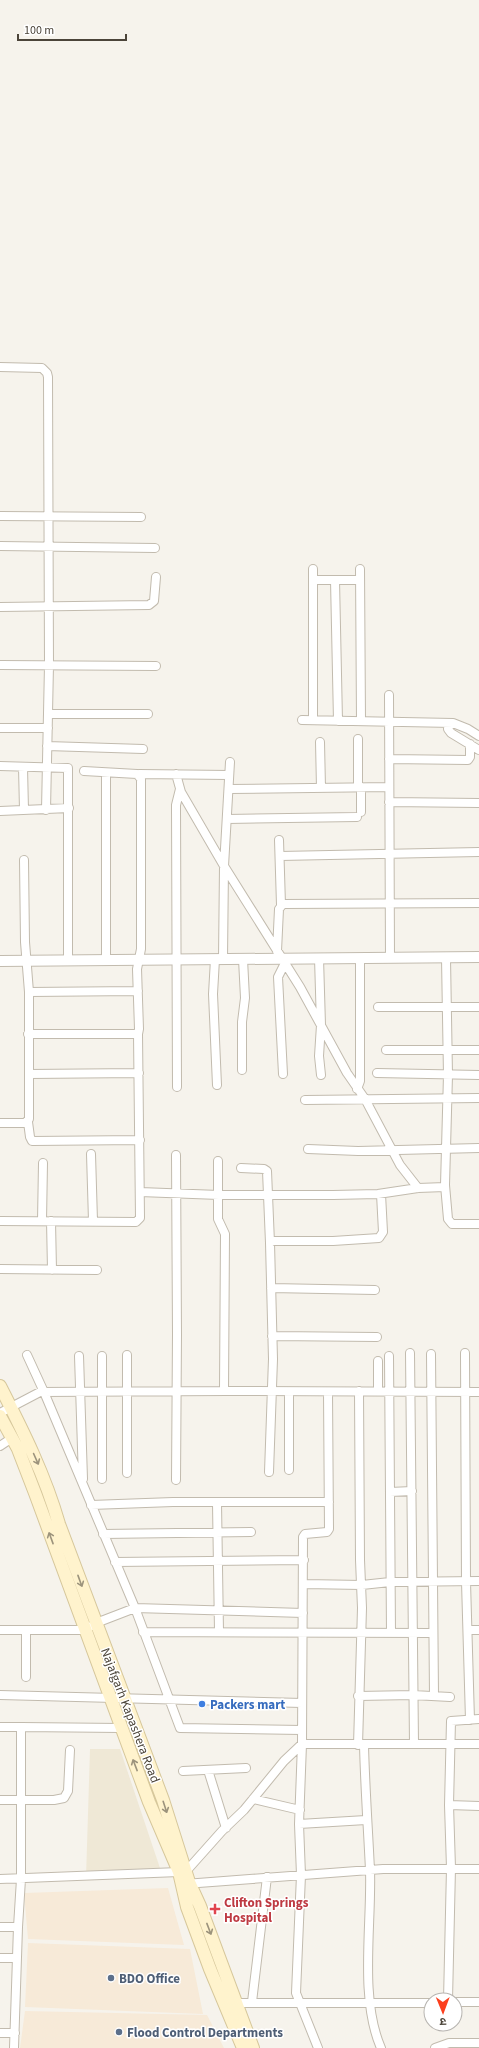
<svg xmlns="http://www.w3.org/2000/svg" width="479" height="2048" font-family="'Source Sans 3','Noto Sans Devanagari',sans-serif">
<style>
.commercial{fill:#f7ead8}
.education{fill:#efe8d6}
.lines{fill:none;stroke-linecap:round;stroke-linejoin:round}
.minor-casing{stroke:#c2bbae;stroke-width:10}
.tertiary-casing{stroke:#c2bbae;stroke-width:12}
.secondary-casing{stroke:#d6c79b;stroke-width:14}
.minor{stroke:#fff;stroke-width:8}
.tertiary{stroke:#fff;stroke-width:10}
.secondary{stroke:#fff3cd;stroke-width:12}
.oneway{stroke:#9c937c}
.shop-dot{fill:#3f7fe0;stroke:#fff;stroke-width:1.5}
.health-dot{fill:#e0444e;stroke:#fff;stroke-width:1.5}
.service-dot{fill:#5c6f8a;stroke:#fff;stroke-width:1.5}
.labels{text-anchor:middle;stroke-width:3;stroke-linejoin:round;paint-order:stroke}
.shop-label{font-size:13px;font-weight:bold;fill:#366cbe;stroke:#fff;text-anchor:start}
.street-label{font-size:13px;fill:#4b4439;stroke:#fff}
.health-label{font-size:13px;font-weight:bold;fill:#be3a42;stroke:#fff;text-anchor:start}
.service-label{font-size:13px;font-weight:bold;fill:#4e5e75;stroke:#fff;text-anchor:start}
</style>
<rect width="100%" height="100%" fill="#f6f3ec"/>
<path class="commercial" d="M 168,1888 L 184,1945 L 28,1939 L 24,1893 Z
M 28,1943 L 190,1949 L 203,2014 L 25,2007 Z
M 25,2011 L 207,2015 L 224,2048 L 20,2048 Z"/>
<path class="education" d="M 90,1749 L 120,1749 L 161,1871 L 86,1878 Z"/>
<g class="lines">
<defs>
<path id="minor" d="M 0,367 L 42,368 L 47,373 L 48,377 L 49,665 L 46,810
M 0,516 L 141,517
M 0,546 L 155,548
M 360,569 L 361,721
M 313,580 L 360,580
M 335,580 L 338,721
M 0,607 L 149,605 L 154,601 L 156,577
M 0,665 L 156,666
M 389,695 L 390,958
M 48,714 L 148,714
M 302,720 L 453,723 L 468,729 L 479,736
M 313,720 L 313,569
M 449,723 L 448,729 L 451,733 L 479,750
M 0,728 L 48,728
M 358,739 L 358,787
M 320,742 L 321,788
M 47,746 L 143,749
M 389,759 L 468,760 L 470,757 L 470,744
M 0,766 L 68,768 L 68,960
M 23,767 L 24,810
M 106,773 L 106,959
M 139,774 L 229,775
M 176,774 L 181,792 L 224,866 L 300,987 L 347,1073 L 365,1099 L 400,1165 L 418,1188
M 361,787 L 361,812
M 229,789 L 389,787
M 389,802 L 479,803
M 0,811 L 69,808
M 227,819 L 357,817
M 279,840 L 281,905
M 280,856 L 479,852
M 277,951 L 279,909 L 283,904 L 479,903
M 319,958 L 321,1025 L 319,1056 L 321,1075
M 446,958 L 448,1075 L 445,1185 L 448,1219 L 452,1224 L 479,1224
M 215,959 L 213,994 L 217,1085
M 223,959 L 224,866 L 230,762
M 29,992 L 138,991
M 378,1007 L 479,1007
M 28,1034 L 138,1034
M 386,1050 L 479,1050
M 242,1070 L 242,1022 L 245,998 L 243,959
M 377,1073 L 479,1075
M 29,1074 L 139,1073
M 283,1074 L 278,977 L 285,963
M 177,1087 L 176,805 L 180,789
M 357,1089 L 360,1081 L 360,958
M 305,1100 L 479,1098
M 28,1122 L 30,1137 L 32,1141 L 140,1140
M 0,1123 L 25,1123 L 29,1119 L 29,992 L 25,942 L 24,860
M 308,1149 L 358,1151 L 479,1148
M 91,1154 L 93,1221
M 176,1155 L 177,1334 L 176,1480
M 218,1161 L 218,1219 L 225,1234 L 224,1391
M 241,1168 L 264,1169 L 267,1171 L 270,1243
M 140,1192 L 219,1195 L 333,1195 L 378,1194 L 418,1188 L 445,1187
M 0,1221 L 136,1222 L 140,1218 L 138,1034 L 139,1029 L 137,969 L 141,949 L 141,779 L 137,774 L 84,771
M 42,1221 L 43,1163
M 51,1221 L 52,1270
M 0,1269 L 97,1270
M 271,1288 L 375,1290
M 272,1336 L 377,1337
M 410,1353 L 414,1744
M 465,1353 L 466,1582 L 470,1720
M 431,1354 L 434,1695
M 27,1355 L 44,1392 L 135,1608 L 180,1728 L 302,1730
M 79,1356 L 83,1479
M 102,1356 L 102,1479
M 389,1356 L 391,1633
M 378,1361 L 378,1391
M 0,1413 L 40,1392 L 227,1391 L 479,1392
M 0,1446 L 12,1438
M 289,1470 L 289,1392
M 269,1472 L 273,1359 L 270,1243 L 273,1241 L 333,1241 L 379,1238 L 383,1232 L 381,1194
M 127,1473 L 127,1355
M 390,1492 L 412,1491
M 217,1503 L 219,1631
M 91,1505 L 173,1502 L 329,1502
M 103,1534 L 251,1532
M 115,1562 L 304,1560
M 304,1584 L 362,1585 L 390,1582 L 479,1581
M 0,1630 L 85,1630 L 96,1623 L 135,1608 L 303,1613
M 468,1630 L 479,1630
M 143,1632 L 433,1633
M 26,1677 L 26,1630
M 0,1695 L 302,1703
M 358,1696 L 413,1695 L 450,1697
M 0,1727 L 21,1727 L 21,1879 L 18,1927 L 14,2048
M 21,1727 L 121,1728
M 358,1745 L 362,1608 L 360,1560 L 359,1391
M 364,1745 C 365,1787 368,1828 370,1870 C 372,1924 359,1998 381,2048
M 208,1770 L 226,1828
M 183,1771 L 246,1768
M 253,1799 L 300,1810
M 0,1800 L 54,1800 L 64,1798 L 68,1791 L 70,1750
M 449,1805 L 479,1806
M 299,1824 L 366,1820
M 0,1879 L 179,1872 L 189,1868 L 222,1831 L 244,1810 L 284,1761 L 302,1744 L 479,1744
M 185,1884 L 383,1869 L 479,1869
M 0,1927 L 18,1927
M 0,1958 L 17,1958
M 448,2000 L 451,1868 L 449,1805 L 451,1721 L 479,1719
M 252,2002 L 267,1877
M 455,2002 L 479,2002
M 237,2003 L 431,2003
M 0,2033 L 15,2033
M 318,2048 L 296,1993 L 301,1875 L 299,1824 L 302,1744 L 303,1537 L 305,1534 L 327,1532 L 329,1529 L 328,1392
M 435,2048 L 449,2043 L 479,2043"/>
<path id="tertiary" d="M 0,961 L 479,957"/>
<path id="secondary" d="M 0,1386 C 23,1431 45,1475 59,1524 L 163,1800 L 189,1882 L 200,1906 L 253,2048
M 0,1416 L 18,1449 L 35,1493 L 149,1802 L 179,1872 L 187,1907 L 210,1969 L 243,2048"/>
</defs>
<use href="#minor" class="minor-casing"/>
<use href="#tertiary" class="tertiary-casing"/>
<use href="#secondary" class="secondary-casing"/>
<use href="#minor" class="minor"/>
<use href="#tertiary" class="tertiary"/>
<use href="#secondary" class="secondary"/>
</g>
<defs><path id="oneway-shaft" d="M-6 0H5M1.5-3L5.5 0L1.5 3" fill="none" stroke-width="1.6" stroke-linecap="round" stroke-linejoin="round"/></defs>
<g class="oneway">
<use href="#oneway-shaft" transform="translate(36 1459) rotate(66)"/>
<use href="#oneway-shaft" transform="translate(51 1538) rotate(-110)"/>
<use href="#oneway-shaft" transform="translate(80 1581) rotate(70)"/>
<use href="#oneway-shaft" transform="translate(135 1765) rotate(-111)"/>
<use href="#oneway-shaft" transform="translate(165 1807) rotate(72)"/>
<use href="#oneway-shaft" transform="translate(209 1929) rotate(69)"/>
</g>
<circle class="shop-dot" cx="202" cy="1704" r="4"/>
<path class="health-dot" d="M213 1903h4v4h4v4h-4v4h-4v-4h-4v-4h4z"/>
<g class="service-dot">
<circle cx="111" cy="1978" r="4"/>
<circle cx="119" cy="2032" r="4"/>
</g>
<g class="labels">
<g class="shop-label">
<text x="210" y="1709">Packers mart</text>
</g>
<g class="street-label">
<text transform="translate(131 1715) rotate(69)" y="5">Najafgarh Kapashera Road</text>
</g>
<g class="health-label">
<text x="224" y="1907">Clifton Springs<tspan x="224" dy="15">Hospital</tspan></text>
</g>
<g class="service-label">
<text x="119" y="1983">BDO Office</text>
<text x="127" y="2037">Flood Control Departments</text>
</g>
</g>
<g transform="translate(443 2012) rotate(179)"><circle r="19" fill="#ffffff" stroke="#b7b4b0"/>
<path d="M0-3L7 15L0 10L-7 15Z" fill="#fc3f1d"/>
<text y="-6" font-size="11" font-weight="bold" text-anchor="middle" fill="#4b4439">उ</text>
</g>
<path d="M18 34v6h108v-6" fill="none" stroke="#4b4439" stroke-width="2"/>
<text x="24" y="34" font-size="12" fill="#4b4439" stroke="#ffffff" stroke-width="3" paint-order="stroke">100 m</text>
</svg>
